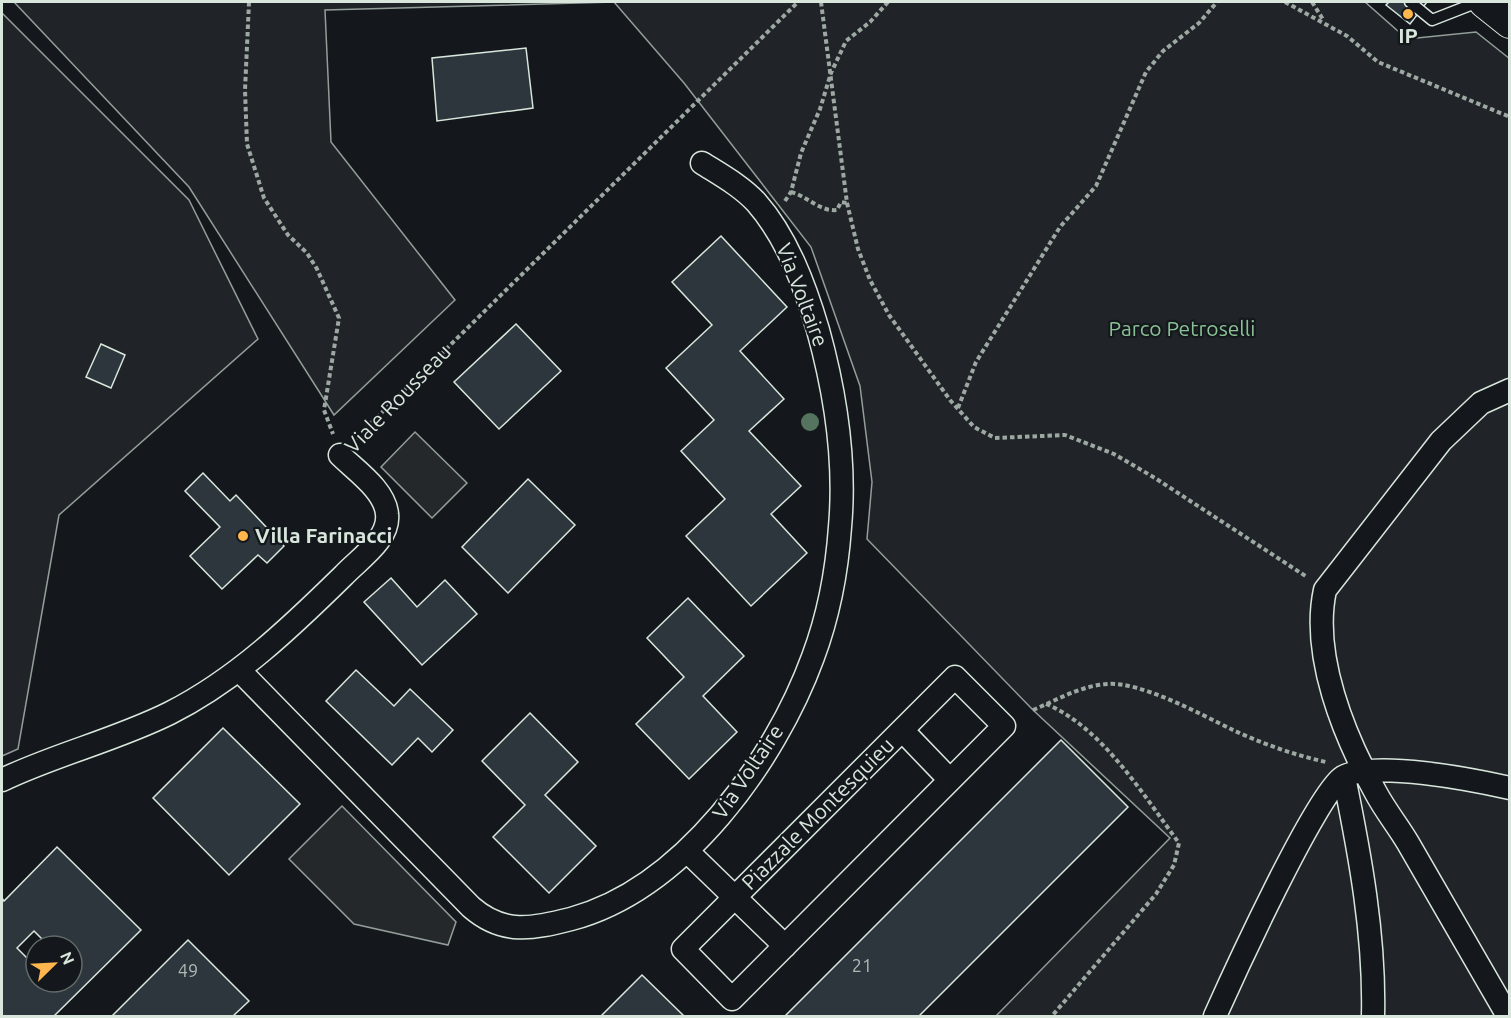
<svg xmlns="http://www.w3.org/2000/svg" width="1511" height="1018" font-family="Ubuntu,sans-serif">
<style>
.green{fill:#202428;stroke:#939e99;stroke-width:1.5}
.parking{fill:#24282b;stroke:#939e99;stroke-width:1.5}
.building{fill:#2c363c;stroke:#d8e6dc;stroke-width:1.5;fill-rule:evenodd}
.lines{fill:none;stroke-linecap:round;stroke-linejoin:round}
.lane-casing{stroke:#d8e6dc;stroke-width:13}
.street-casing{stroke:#d8e6dc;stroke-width:25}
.secondary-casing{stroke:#d8e6dc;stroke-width:34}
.path{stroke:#9da8a2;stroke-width:4;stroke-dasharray:4.5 3;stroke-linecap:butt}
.lane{stroke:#14181c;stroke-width:10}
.street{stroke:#14181c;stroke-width:22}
.secondary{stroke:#14181c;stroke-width:32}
.tree{fill:#55745f}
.poi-dot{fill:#ffb74d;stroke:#14181c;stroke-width:2}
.labels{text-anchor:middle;stroke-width:4.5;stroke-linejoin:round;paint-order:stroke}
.number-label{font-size:18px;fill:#adbab4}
.poi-label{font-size:21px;font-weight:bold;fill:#d8e6dc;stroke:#14181c}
.street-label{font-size:21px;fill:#d8e6dc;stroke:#14181c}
.park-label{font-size:21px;fill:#8ac095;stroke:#14181c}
</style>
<rect width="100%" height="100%" fill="#14181c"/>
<path class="green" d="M 14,2 L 1365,2 L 1407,39 L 1476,32 L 1510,59 L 1509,1016 L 996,1016 L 1170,838 L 1033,710 L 867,539 L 872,482 L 860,386 L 811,247 L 684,83 L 614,2 L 325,10 L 331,142 L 455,300 L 334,415 L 189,187 Z
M 2,13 L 189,200 L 258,339 L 59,515 L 18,749 L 2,756 Z"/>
<path class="parking" d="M 415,432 L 467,483 L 432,518 L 381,467 Z
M 342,806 L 456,922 L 448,945 L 354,924 L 289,859 Z"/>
<path class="building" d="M 1389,2 L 1427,2 L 1410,24 L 1386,5 Z
M 526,48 L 533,108 L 437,121 L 432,58 Z
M 721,236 L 787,307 L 740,351 L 784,399 L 749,431 L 801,486 L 771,514 L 807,553 L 751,606 L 686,536 L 725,499 L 681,451 L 714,420 L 666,368 L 712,325 L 672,282 Z
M 516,324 L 561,371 L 499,429 L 454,382 Z
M 101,344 L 125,355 L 111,388 L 86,377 Z
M 203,473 L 230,501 L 236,495 L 284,546 L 267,563 L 258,555 L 222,589 L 190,556 L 220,527 L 185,491 Z
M 528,479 L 575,525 L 508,593 L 462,547 Z
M 391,578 L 417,607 L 445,580 L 477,614 L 422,665 L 364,602 Z
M 688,598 L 744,656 L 703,696 L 737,732 L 689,779 L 636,724 L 684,677 L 647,638 Z
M 356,670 L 394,706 L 410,689 L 453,730 L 432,752 L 418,738 L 392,765 L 326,701 Z
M 530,713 L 578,762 L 545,795 L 596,846 L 549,893 L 493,837 L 525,805 L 482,761 Z
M 223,728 L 300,804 L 229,875 L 153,798 Z
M 1061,740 L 1128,807 L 919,1016 L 785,1016 Z
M 57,847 L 141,930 L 54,1016 L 2,1016 L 2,898 L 4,901 ZM 34,931 L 49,946 L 72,946 L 72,982 L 36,982 L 36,967 L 17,948 Z
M 188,940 L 249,1001 L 233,1016 L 112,1016 Z
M 642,975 L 684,1016 L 601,1016 Z"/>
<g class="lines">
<defs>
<path id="lane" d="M 1410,2 L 1432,20 L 1478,2"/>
<path id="street" d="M 239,670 L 471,907 C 503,935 532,929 571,919 C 683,889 775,761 813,657 C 828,617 837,570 840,527 C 846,460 836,395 818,330 C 805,286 787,237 756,202 C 741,186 721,175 702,163
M 955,677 L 1004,726 L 732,999 L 683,949 Z
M 902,730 L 950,780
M 1344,777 C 1360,855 1375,936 1373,1016
M 2,780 C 56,754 116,740 170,713 C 237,679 291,627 344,575 C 359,559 390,539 387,514 C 385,490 355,470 340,455
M 687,851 L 785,946
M 1215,1016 C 1232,978 1317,792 1343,777 C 1374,760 1474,780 1510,788
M 1508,1016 C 1475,959 1442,901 1408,843 C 1398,826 1385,810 1376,793 C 1344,736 1311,655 1325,590 L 1441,441 L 1481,403 L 1510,390"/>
<path id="secondary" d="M 1485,2 L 1510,22"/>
</defs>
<use href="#lane" class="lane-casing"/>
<use href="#street" class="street-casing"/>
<use href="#secondary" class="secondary-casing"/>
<path class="path" d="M 249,2 L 245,90 L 247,144 L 264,198 L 288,235 L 307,253 L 317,269 L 339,318 L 324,410 L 333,434
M 821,2 L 847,203 L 858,249 L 870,280 L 889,315 L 950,400 L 974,427 L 995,438 L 1065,435 L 1114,454 L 1155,478 L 1307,577
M 1285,2 L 1347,36 L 1378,62 L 1510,117
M 1312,2 L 1324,21
M 791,192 C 807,196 820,212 837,210 L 841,202 L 847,203
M 785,201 L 791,192 L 801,153 L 820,109 L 831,73 L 846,41 L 870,22 L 888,2
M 958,408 L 976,362 L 1060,227 L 1096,186 L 1146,72 L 1163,51 L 1199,23 L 1217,2
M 355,439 L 798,2
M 1046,704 C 1102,727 1144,796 1179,843 L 1174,865 L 1156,894 L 1052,1016
M 1033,710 C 1057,700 1080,686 1107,684 C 1140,681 1200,714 1231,729 C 1260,743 1294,755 1326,762"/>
<use href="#lane" class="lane"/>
<use href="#street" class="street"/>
<use href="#secondary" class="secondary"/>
</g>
<circle class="tree" cx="810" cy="422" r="9"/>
<g class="poi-dot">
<circle cx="1408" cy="14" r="6"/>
<circle cx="243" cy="536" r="6"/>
</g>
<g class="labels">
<g class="number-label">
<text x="862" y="972">21</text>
<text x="188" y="977">49</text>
</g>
<g class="poi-label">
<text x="1408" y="43">IP</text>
<text x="255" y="543" text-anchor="start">Villa Farinacci</text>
</g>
<g class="street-label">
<text transform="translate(802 295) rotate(69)" y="7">Via Voltaire</text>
<text transform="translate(398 399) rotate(-46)" y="7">Viale Rousseau</text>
<text transform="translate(748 772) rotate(-56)" y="7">Via Voltaire</text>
<text transform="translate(818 814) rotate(-45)" y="7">Piazzale Montesquieu</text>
</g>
<g class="park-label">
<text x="1182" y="336">Parco Petroselli</text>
</g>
</g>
<rect width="1511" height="1018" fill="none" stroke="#d8e6dc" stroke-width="6"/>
<g transform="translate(54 964) rotate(66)"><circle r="28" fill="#14181c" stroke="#626a69" stroke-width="1.5"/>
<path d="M0-4.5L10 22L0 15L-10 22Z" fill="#ffb74d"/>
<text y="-9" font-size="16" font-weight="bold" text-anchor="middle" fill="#d8e6dc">N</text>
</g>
</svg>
